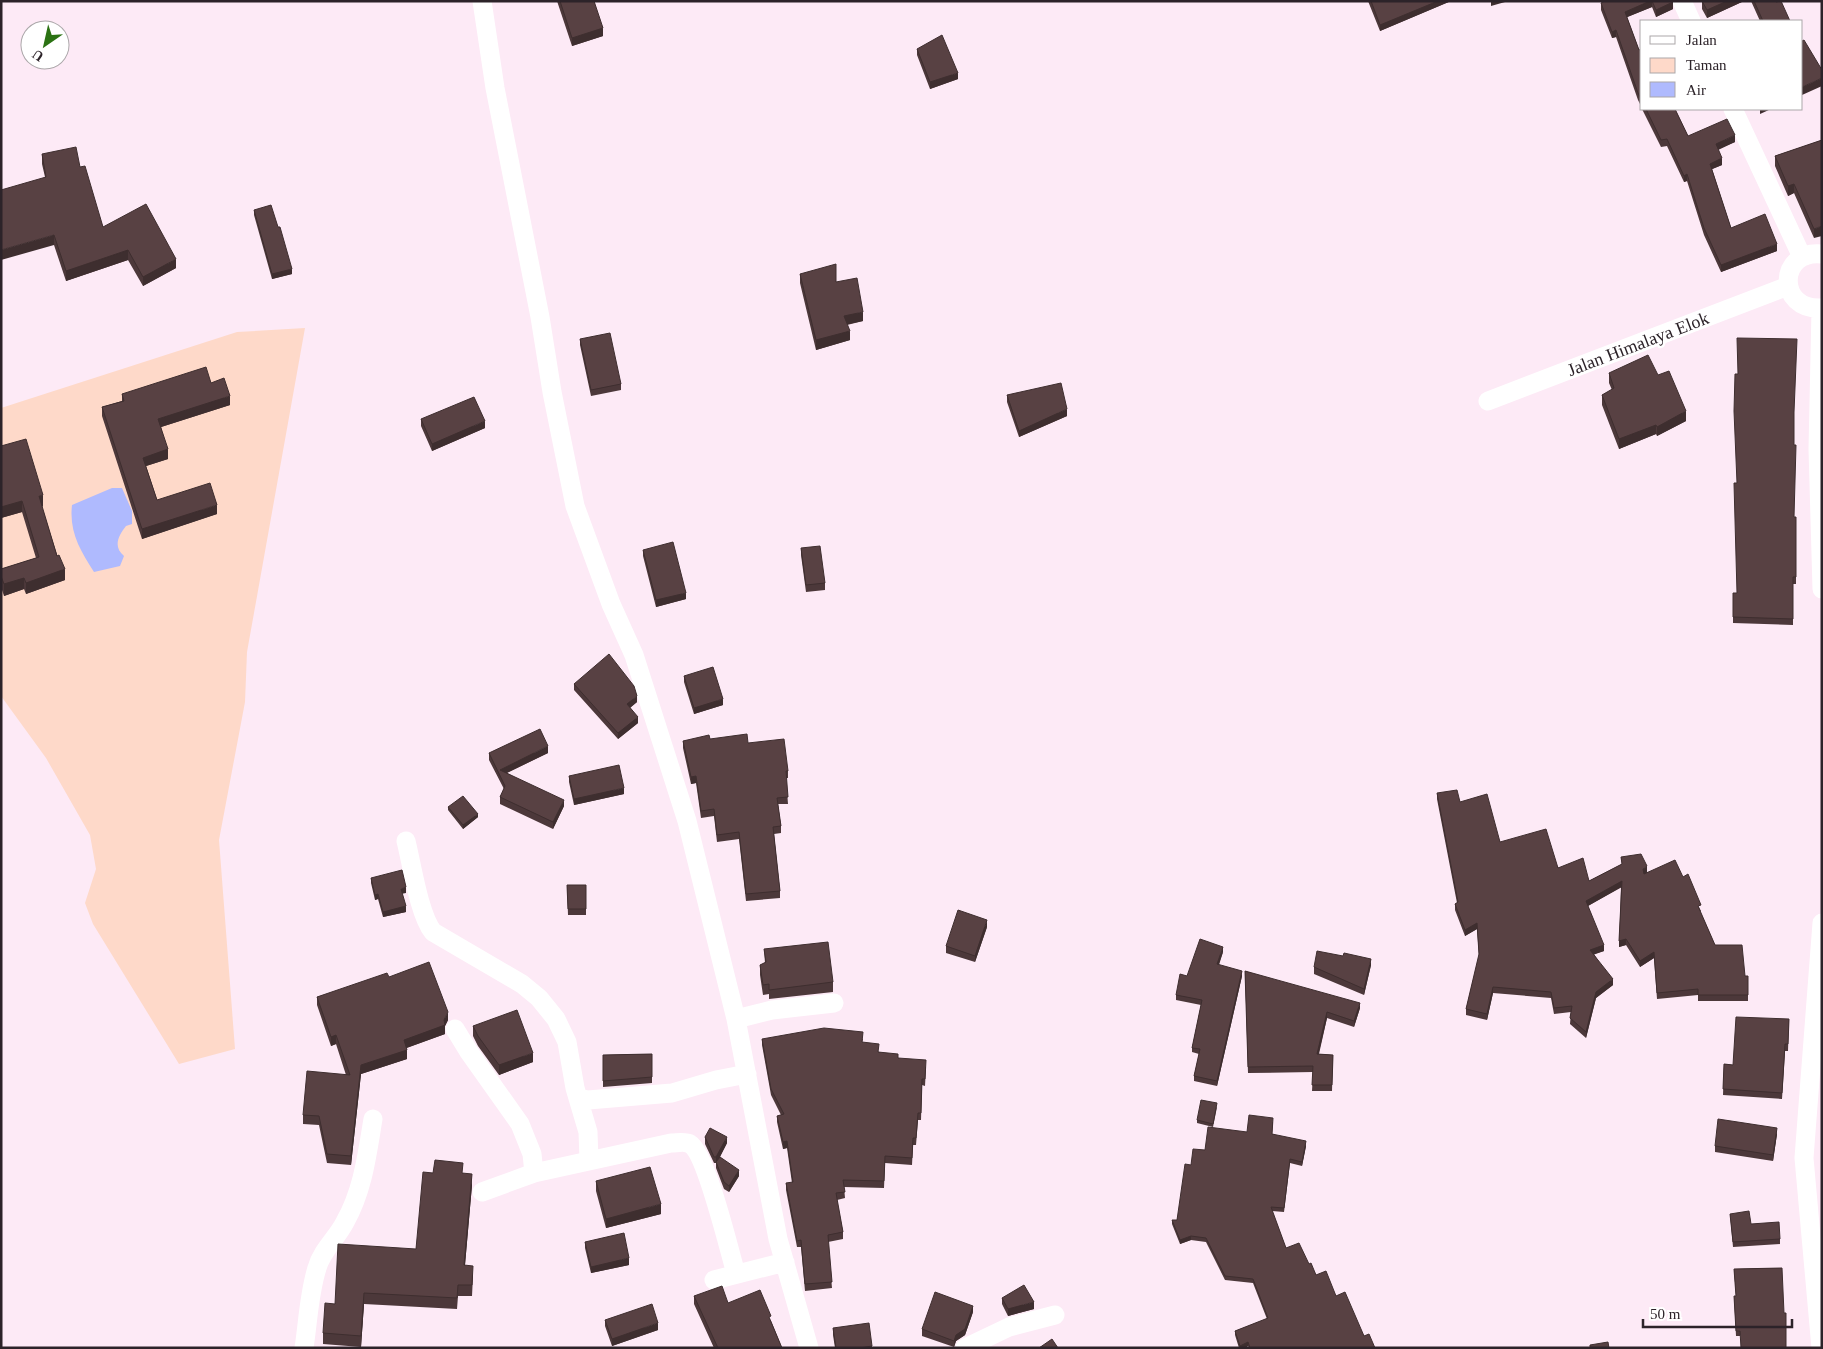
<svg xmlns="http://www.w3.org/2000/svg" width="1823" height="1349" font-family="Georgia,serif">
<style>
.green{fill:#fed9c9}
.water{fill:#afbafe}
.lines{fill:none;stroke-linecap:round;stroke-linejoin:round}
.minor{stroke:#fff;stroke-width:19}
.wall{fill:#4c383a}
.shaded-wall{fill:#3e2e2f}
.building{fill:#584143;stroke:#3e2e2f}
.labels{text-anchor:middle;stroke-width:5;stroke-linejoin:round;paint-order:stroke}
.street-label{font-size:18px;fill:#2c2329;stroke:#fff}
</style>
<rect width="100%" height="100%" fill="#fdeaf6"/>
<path class="green" d="M 305,328 L 247,652 L 245,702 L 219,840 L 235,1049 L 179,1064 L 93,924 L 85,903 L 96,869 L 90,835 L 46,758 L 1,696 L 1,408 L 237,332 Z"/>
<path class="water" d="M 112,488 L 122,488 L 132,511 L 132,524 L 126,526 C 118,536 113,547 124,556 L 120,566 L 94,572 C 80,550 69,532 72,505 Z"/>
<g class="lines">
<path class="minor" d="M 482,1 L 495,88 L 540,317 L 552,392 L 575,506 L 611,604 L 634,655 L 687,821 L 736,1019 L 778,1239 L 809,1348
M 1682,1 L 1691,21
M 1733,109 L 1802,257
M 1822,254 C 1778,249 1776,311 1822,308
M 1821,309 L 1818,449 L 1822,589
M 1488,401 L 1788,286
M 406,841 C 412,865 419,914 433,932 L 522,984 L 539,998 L 556,1019 L 567,1042 L 575,1088 L 588,1132 L 589,1160
M 736,1019 L 772,1010 L 834,1003
M 455,1029 L 469,1052 L 520,1124 L 532,1154 L 534,1173
M 578,1098 L 588,1100 L 672,1093 L 716,1080 L 747,1074
M 482,1192 L 534,1173 L 671,1143 C 677,1143 685,1141 690,1144 C 706,1153 730,1253 736,1274
M 714,1280 L 785,1262
M 304,1348 C 308,1322 309,1293 317,1268 C 322,1250 337,1238 345,1222 C 363,1190 367,1155 373,1119
M 965,1348 L 1009,1327 L 1055,1315
M 1821,1348 L 1804,1158 L 1822,923"/>
</g>
<path class="wall" d="M 557,1 L 594,1 L 603,36 L 572,46 Z
M 1368,1 L 1451,1 L 1380,31 Z
M 1603,1 L 1673,1 L 1673,9 L 1656,17 L 1652,7 L 1627,17 L 1639,50 L 1642,49 L 1642,108 L 1638,100 L 1616,37 L 1612,38 L 1601,10 L 1601,3 L 1603,2 Z
M 1702,1 L 1744,1 L 1707,18 L 1702,9 Z
M 1751,1 L 1776,1 L 1790,21 L 1760,21 Z
M 917,49 L 958,79 L 930,89 L 917,55 Z
M 1642,109 L 1675,109 L 1688,136 L 1735,142 L 1718,149 L 1722,165 L 1712,169 L 1731,228 L 1777,251 L 1721,272 L 1704,235 L 1687,181 L 1684,182 L 1667,146 L 1661,147 Z
M 1822,140 L 1814,238 L 1794,193 L 1788,196 L 1775,166 L 1775,156 Z
M 42,154 L 80,167 L 103,227 L 176,268 L 143,286 L 128,260 L 66,281 L 54,245 L 45,177 L 42,164 Z
M 254,210 L 292,274 L 272,279 L 254,215 Z
M 800,274 L 836,282 L 863,321 L 847,325 L 850,340 L 816,350 L 800,283 Z
M 580,339 L 621,384 L 621,390 L 591,396 L 580,345 Z
M 1609,373 L 1658,375 L 1686,421 L 1657,436 L 1656,434 L 1619,449 L 1602,405 L 1602,395 L 1612,390 L 1609,383 Z
M 211,383 L 230,405 L 161,427 L 168,459 L 146,466 L 157,500 L 217,514 L 142,539 L 102,416 L 102,407 L 122,401 L 122,394 Z
M 1007,395 L 1067,416 L 1019,437 L 1007,402 Z
M 421,419 L 485,428 L 432,451 L 421,426 Z
M 1794,419 L 1794,517 L 1796,517 L 1796,584 L 1793,584 L 1793,625 L 1733,623 L 1733,593 L 1737,593 L 1737,483 Z
M 1,446 L 43,506 L 42,507 L 65,580 L 26,594 L 24,589 L 4,596 L 1,587 L 1,569 L 36,558 L 22,512 L 1,518 Z
M 801,548 L 825,583 L 825,590 L 806,592 L 801,555 Z
M 643,550 L 686,599 L 656,607 L 643,556 Z
M 684,676 L 723,705 L 694,714 L 684,682 Z
M 574,684 L 637,702 L 630,708 L 638,723 L 618,739 L 574,690 Z
M 710,739 L 748,743 L 788,771 L 788,778 L 786,778 L 788,804 L 778,804 L 781,826 L 781,833 L 774,834 L 780,891 L 780,898 L 746,901 L 739,839 L 717,842 L 714,816 L 701,818 L 696,783 L 691,784 L 683,748 L 683,741 Z
M 489,753 L 548,753 L 507,773 L 564,806 L 553,829 L 500,804 L 500,797 L 504,789 L 489,760 Z
M 569,776 L 624,794 L 574,805 L 569,782 Z
M 1437,793 L 1460,802 L 1500,842 L 1589,881 L 1622,864 L 1621,857 L 1647,872 L 1683,877 L 1701,911 L 1700,911 L 1715,945 L 1745,976 L 1748,976 L 1748,1001 L 1698,1001 L 1698,995 L 1657,999 L 1654,958 L 1640,967 L 1626,945 L 1619,947 L 1621,887 L 1588,906 L 1604,951 L 1594,954 L 1613,985 L 1596,998 L 1586,1038 L 1570,1024 L 1571,1012 L 1554,1014 L 1551,998 L 1493,993 L 1487,1020 L 1466,1015 L 1466,1009 L 1479,956 L 1477,929 L 1465,936 L 1455,910 L 1455,904 L 1457,903 L 1437,799 Z
M 448,807 L 478,817 L 463,829 L 448,810 Z
M 371,878 L 406,893 L 402,893 L 406,912 L 383,917 L 378,899 L 375,900 L 371,883 Z
M 567,885 L 586,885 L 586,915 L 568,915 Z
M 987,927 L 975,962 L 946,953 L 946,946 Z
M 764,949 L 833,982 L 833,992 L 769,999 L 769,994 L 763,995 L 760,975 L 760,965 L 765,963 Z
M 1223,952 L 1219,965 L 1242,976 L 1217,1086 L 1194,1081 L 1194,1076 L 1199,1054 L 1192,1052 L 1192,1048 L 1201,1005 L 1176,1000 L 1176,995 L 1187,976 Z
M 1371,965 L 1364,995 L 1314,974 L 1314,967 Z
M 1245,971 L 1360,1008 L 1354,1027 L 1327,1018 L 1319,1054 L 1333,1055 L 1332,1091 L 1312,1091 L 1313,1072 L 1248,1073 Z
M 389,977 L 448,1020 L 445,1026 L 445,1034 L 406,1048 L 407,1059 L 361,1074 L 351,1165 L 327,1163 L 319,1125 L 303,1124 L 303,1115 L 346,1075 L 336,1044 L 331,1046 L 317,1005 L 317,997 Z
M 1789,1019 L 1788,1051 L 1785,1051 L 1782,1099 L 1723,1095 L 1724,1064 L 1733,1065 Z
M 473,1026 L 533,1062 L 499,1075 L 478,1046 L 473,1036 Z
M 762,1039 L 863,1039 L 862,1042 L 879,1052 L 926,1067 L 925,1086 L 922,1085 L 921,1120 L 918,1120 L 916,1145 L 913,1145 L 912,1165 L 885,1163 L 884,1188 L 844,1187 L 845,1198 L 837,1200 L 843,1232 L 843,1239 L 828,1242 L 832,1288 L 805,1291 L 801,1247 L 797,1247 L 786,1190 L 786,1183 L 792,1183 L 787,1148 L 783,1149 L 777,1122 L 777,1116 L 781,1115 L 771,1095 L 762,1045 Z
M 652,1054 L 652,1083 L 603,1087 L 603,1055 Z
M 1217,1107 L 1213,1127 L 1197,1123 L 1197,1120 Z
M 1273,1122 L 1272,1134 L 1306,1146 L 1302,1166 L 1290,1163 L 1284,1212 L 1272,1211 L 1286,1248 L 1309,1264 L 1316,1275 L 1336,1296 L 1364,1336 L 1375,1348 L 1249,1348 L 1248,1346 L 1245,1348 L 1239,1348 L 1235,1335 L 1235,1331 L 1267,1319 L 1253,1283 L 1225,1280 L 1206,1242 L 1191,1240 L 1180,1244 L 1172,1224 L 1172,1220 L 1177,1220 L 1191,1165 L 1205,1150 Z
M 1777,1134 L 1773,1161 L 1715,1152 L 1715,1146 Z
M 705,1137 L 727,1143 L 720,1157 L 739,1176 L 729,1192 L 724,1189 L 716,1168 L 716,1163 L 714,1163 L 705,1144 Z
M 433,1173 L 463,1173 L 472,1185 L 465,1265 L 473,1276 L 472,1296 L 458,1296 L 457,1309 L 364,1304 L 361,1347 L 323,1344 L 323,1333 L 335,1304 L 416,1249 Z
M 596,1181 L 661,1214 L 606,1228 L 596,1191 Z
M 1730,1214 L 1780,1239 L 1780,1244 L 1733,1247 Z
M 585,1242 L 629,1265 L 591,1273 L 585,1248 Z
M 1782,1268 L 1740,1336 L 1736,1336 L 1734,1296 L 1736,1296 L 1734,1269 Z
M 694,1296 L 728,1303 L 771,1321 L 782,1348 L 714,1348 L 694,1304 Z
M 1002,1298 L 1034,1309 L 1008,1316 L 1002,1304 Z
M 973,1312 L 965,1335 L 956,1341 L 954,1347 L 922,1336 L 922,1329 Z
M 605,1320 L 658,1330 L 612,1346 L 605,1326 Z
M 833,1328 L 872,1346 L 872,1348 L 835,1348 L 833,1335 Z"/>
<path class="shaded-wall" d="M 1438,1 L 1451,1 L 1380,31 L 1380,25 Z
M 1491,1 L 1505,1 L 1505,2 L 1491,6 Z
M 1650,1 L 1652,1 L 1652,7 L 1625,18 L 1625,12 Z
M 1727,1 L 1744,1 L 1707,18 L 1707,10 Z
M 1673,2 L 1673,9 L 1656,17 L 1656,10 Z
M 603,28 L 603,36 L 572,46 L 572,38 Z
M 1616,30 L 1616,37 L 1612,38 L 1612,32 Z
M 958,73 L 958,79 L 930,89 L 930,82 Z
M 1822,78 L 1822,86 L 1802,95 L 1802,87 Z
M 1760,109 L 1771,109 L 1760,114 Z
M 1735,135 L 1735,142 L 1716,151 L 1716,144 Z
M 1722,158 L 1722,165 L 1710,170 L 1710,164 Z
M 1687,174 L 1687,181 L 1684,182 L 1684,176 Z
M 1794,184 L 1794,193 L 1788,196 L 1788,186 Z
M 1822,226 L 1822,236 L 1814,238 L 1814,229 Z
M 54,235 L 54,245 L 1,260 L 1,250 Z
M 1777,244 L 1777,251 L 1721,272 L 1721,265 Z
M 128,250 L 128,260 L 66,281 L 66,271 Z
M 176,259 L 176,268 L 143,286 L 143,277 Z
M 292,269 L 292,274 L 272,279 L 272,274 Z
M 863,312 L 863,321 L 844,325 L 844,316 Z
M 850,331 L 850,340 L 816,350 L 816,340 Z
M 230,396 L 230,405 L 158,428 L 158,419 Z
M 1067,409 L 1067,416 L 1019,437 L 1019,431 Z
M 1686,411 L 1686,421 L 1657,436 L 1657,427 Z
M 485,421 L 485,428 L 432,451 L 432,444 Z
M 1656,425 L 1656,434 L 1619,449 L 1619,439 Z
M 168,449 L 168,459 L 143,467 L 143,458 Z
M 43,495 L 43,506 L 39,507 L 39,496 Z
M 22,501 L 22,512 L 1,518 L 1,507 Z
M 217,505 L 217,514 L 142,539 L 142,529 Z
M 65,569 L 65,580 L 26,594 L 26,583 Z
M 24,578 L 24,589 L 4,596 L 4,584 Z
M 686,593 L 686,599 L 656,607 L 656,600 Z
M 637,696 L 637,702 L 627,710 L 627,704 Z
M 723,699 L 723,705 L 694,714 L 694,708 Z
M 638,717 L 638,723 L 618,739 L 618,733 Z
M 548,746 L 548,753 L 500,776 L 500,770 Z
M 696,776 L 696,783 L 691,784 L 691,777 Z
M 624,788 L 624,794 L 574,805 L 574,799 Z
M 564,800 L 564,806 L 553,829 L 553,822 Z
M 478,814 L 478,817 L 463,829 L 463,825 Z
M 1647,866 L 1647,872 L 1643,875 L 1643,869 Z
M 1622,881 L 1622,887 L 1586,907 L 1586,901 Z
M 406,887 L 406,893 L 401,894 L 401,889 Z
M 378,894 L 378,899 L 375,900 L 375,895 Z
M 406,906 L 406,912 L 383,917 L 383,912 Z
M 987,920 L 987,927 L 975,962 L 975,956 Z
M 1477,923 L 1477,929 L 1465,936 L 1465,930 Z
M 1626,939 L 1626,945 L 1619,947 L 1619,941 Z
M 1604,945 L 1604,951 L 1590,956 L 1590,950 Z
M 1223,947 L 1223,952 L 1217,969 L 1217,964 Z
M 1654,952 L 1654,958 L 1640,967 L 1640,961 Z
M 1371,959 L 1371,965 L 1364,995 L 1364,989 Z
M 1242,971 L 1242,976 L 1217,1086 L 1217,1081 Z
M 1613,979 L 1613,985 L 1596,998 L 1586,1038 L 1586,1032 L 1596,992 Z
M 1493,987 L 1493,993 L 1487,1020 L 1487,1014 Z
M 1360,1003 L 1360,1008 L 1354,1027 L 1354,1021 Z
M 448,1012 L 448,1020 L 445,1026 L 445,1034 L 404,1049 L 404,1040 L 444,1020 Z
M 1327,1012 L 1327,1018 L 1317,1060 L 1317,1054 Z
M 336,1035 L 336,1044 L 331,1046 L 331,1037 Z
M 407,1050 L 407,1059 L 361,1074 L 351,1165 L 351,1156 L 361,1065 Z
M 533,1053 L 533,1062 L 499,1075 L 499,1065 Z
M 1777,1128 L 1777,1134 L 1773,1161 L 1773,1155 Z
M 727,1137 L 727,1143 L 716,1164 L 716,1157 Z
M 787,1141 L 787,1148 L 783,1149 L 783,1142 Z
M 1306,1141 L 1306,1146 L 1302,1166 L 1302,1162 Z
M 739,1170 L 739,1176 L 729,1192 L 729,1186 Z
M 472,1174 L 472,1185 L 464,1276 L 464,1265 Z
M 661,1204 L 661,1214 L 606,1228 L 606,1219 Z
M 1191,1236 L 1191,1240 L 1180,1244 L 1180,1240 Z
M 629,1258 L 629,1265 L 591,1273 L 591,1267 Z
M 364,1293 L 364,1304 L 361,1347 L 361,1336 Z
M 1034,1302 L 1034,1309 L 1008,1316 L 1008,1309 Z
M 973,1306 L 973,1312 L 965,1335 L 956,1341 L 954,1347 L 954,1341 L 956,1335 Z
M 658,1323 L 658,1330 L 612,1346 L 612,1339 Z
M 1248,1342 L 1248,1346 L 1245,1348 L 1240,1348 L 1240,1346 Z"/>
<path class="building" d="M 560,1 L 594,1 L 603,28 L 572,38 Z
M 1371,1 L 1438,1 L 1380,25 Z
M 1605,1 L 1650,1 L 1625,12 L 1639,50 L 1642,49 L 1642,101 L 1638,93 L 1616,30 L 1612,32 L 1601,3 Z
M 1652,1 L 1673,1 L 1673,2 L 1656,10 Z
M 1702,1 L 1727,1 L 1707,10 Z
M 1754,1 L 1776,1 L 1776,2 L 1781,1 L 1790,21 L 1762,21 L 1763,21 Z
M 942,35 L 958,73 L 930,82 L 917,49 Z
M 1804,40 L 1822,70 L 1822,78 L 1802,87 L 1802,41 Z
M 1646,109 L 1675,109 L 1688,136 L 1727,119 L 1735,135 L 1716,144 L 1722,158 L 1710,164 L 1731,228 L 1765,214 L 1777,244 L 1721,265 L 1704,228 L 1687,174 L 1684,176 L 1667,139 L 1661,140 Z
M 1822,140 L 1822,226 L 1814,229 L 1794,184 L 1788,186 L 1775,156 Z
M 76,147 L 80,167 L 85,166 L 103,227 L 146,204 L 176,259 L 143,277 L 128,250 L 66,271 L 54,235 L 1,250 L 1,190 L 46,177 L 42,154 Z
M 271,205 L 278,227 L 280,227 L 292,269 L 272,274 L 254,210 Z
M 836,264 L 836,282 L 857,278 L 863,312 L 844,316 L 850,331 L 816,340 L 800,274 Z
M 610,333 L 621,384 L 591,390 L 580,339 Z
M 1737,338 L 1797,339 L 1794,412 L 1794,445 L 1796,445 L 1794,517 L 1796,517 L 1796,577 L 1793,577 L 1793,619 L 1733,617 L 1733,593 L 1737,593 L 1734,483 L 1737,483 L 1734,411 L 1735,374 L 1738,374 Z
M 1648,355 L 1658,375 L 1669,371 L 1686,411 L 1657,427 L 1656,425 L 1619,439 L 1602,395 L 1614,388 L 1609,373 Z
M 206,367 L 211,383 L 224,378 L 230,396 L 158,419 L 168,449 L 143,458 L 157,500 L 210,483 L 217,505 L 142,529 L 102,407 L 124,401 L 122,394 Z
M 1061,383 L 1067,409 L 1019,431 L 1007,395 Z
M 474,397 L 485,421 L 432,444 L 421,419 Z
M 26,439 L 43,495 L 39,496 L 57,556 L 59,555 L 65,569 L 26,583 L 24,578 L 4,584 L 1,576 L 1,569 L 39,557 L 22,501 L 1,507 L 1,446 Z
M 673,542 L 686,593 L 656,600 L 643,550 Z
M 820,546 L 825,583 L 806,585 L 801,548 Z
M 609,654 L 634,686 L 637,696 L 627,704 L 638,717 L 618,733 L 574,684 Z
M 713,667 L 723,699 L 694,708 L 684,676 Z
M 540,729 L 548,746 L 500,770 L 564,800 L 553,822 L 500,797 L 505,786 L 489,753 Z
M 747,734 L 748,743 L 784,739 L 788,771 L 786,771 L 788,797 L 777,798 L 781,826 L 773,827 L 780,891 L 746,894 L 739,832 L 717,835 L 714,809 L 701,811 L 696,776 L 691,777 L 683,741 L 709,735 L 710,739 Z
M 619,765 L 624,788 L 574,799 L 569,776 Z
M 1457,790 L 1460,802 L 1487,794 L 1500,842 L 1546,829 L 1558,868 L 1583,858 L 1589,881 L 1622,864 L 1621,857 L 1641,854 L 1647,866 L 1643,869 L 1644,874 L 1675,860 L 1683,877 L 1688,874 L 1701,905 L 1698,906 L 1715,945 L 1742,945 L 1745,976 L 1748,976 L 1748,995 L 1698,995 L 1698,989 L 1657,993 L 1654,952 L 1640,961 L 1626,939 L 1619,941 L 1622,881 L 1586,901 L 1604,945 L 1590,950 L 1613,979 L 1596,992 L 1586,1032 L 1570,1018 L 1572,1006 L 1554,1008 L 1551,992 L 1493,987 L 1487,1014 L 1466,1009 L 1479,954 L 1477,923 L 1465,930 L 1455,904 L 1458,902 L 1437,793 Z
M 463,796 L 478,814 L 463,825 L 448,807 Z
M 402,870 L 406,887 L 401,889 L 406,906 L 383,912 L 378,894 L 375,895 L 371,878 Z
M 567,885 L 586,885 L 586,909 L 568,909 Z
M 958,910 L 987,920 L 975,956 L 946,946 Z
M 1200,939 L 1223,947 L 1217,964 L 1242,971 L 1217,1081 L 1194,1076 L 1200,1049 L 1192,1048 L 1202,1000 L 1176,995 L 1180,974 L 1187,976 Z
M 828,942 L 833,982 L 769,990 L 769,984 L 763,985 L 760,965 L 766,962 L 764,949 Z
M 1317,951 L 1343,956 L 1344,953 L 1371,959 L 1364,989 L 1314,967 Z
M 429,962 L 448,1012 L 444,1020 L 445,1025 L 404,1040 L 407,1050 L 361,1065 L 351,1156 L 327,1154 L 319,1116 L 303,1115 L 307,1071 L 350,1075 L 336,1035 L 331,1037 L 317,997 L 387,973 L 389,977 Z
M 1245,971 L 1360,1003 L 1354,1021 L 1327,1012 L 1317,1054 L 1333,1055 L 1332,1085 L 1312,1085 L 1313,1066 L 1248,1067 Z
M 517,1010 L 533,1053 L 499,1065 L 478,1036 L 473,1026 Z
M 1736,1017 L 1789,1019 L 1788,1044 L 1785,1044 L 1782,1093 L 1723,1089 L 1724,1064 L 1733,1065 Z
M 824,1028 L 863,1032 L 862,1042 L 879,1044 L 878,1052 L 898,1054 L 898,1058 L 926,1060 L 925,1079 L 922,1079 L 921,1113 L 918,1113 L 916,1138 L 913,1138 L 912,1158 L 885,1156 L 884,1181 L 843,1180 L 845,1192 L 836,1193 L 843,1232 L 828,1235 L 832,1282 L 805,1284 L 801,1240 L 797,1241 L 786,1183 L 793,1182 L 787,1141 L 783,1142 L 777,1116 L 784,1114 L 771,1089 L 762,1039 Z
M 652,1054 L 652,1077 L 603,1081 L 603,1055 Z
M 1201,1100 L 1217,1103 L 1213,1124 L 1197,1120 Z
M 1249,1115 L 1273,1118 L 1272,1134 L 1306,1141 L 1302,1162 L 1290,1159 L 1284,1208 L 1271,1207 L 1286,1248 L 1299,1243 L 1309,1264 L 1311,1263 L 1316,1275 L 1326,1271 L 1336,1296 L 1345,1292 L 1364,1336 L 1369,1334 L 1375,1348 L 1250,1348 L 1248,1342 L 1240,1346 L 1235,1331 L 1268,1318 L 1253,1279 L 1225,1276 L 1206,1238 L 1191,1236 L 1180,1240 L 1172,1220 L 1177,1220 L 1185,1164 L 1191,1165 L 1193,1149 L 1205,1150 L 1208,1127 L 1247,1132 Z
M 1718,1119 L 1777,1128 L 1773,1155 L 1715,1146 Z
M 710,1128 L 727,1137 L 716,1157 L 714,1157 L 705,1137 Z
M 720,1157 L 739,1170 L 729,1186 L 724,1182 L 716,1162 Z
M 435,1160 L 463,1163 L 462,1173 L 472,1174 L 464,1265 L 473,1266 L 472,1285 L 458,1285 L 457,1298 L 364,1293 L 361,1336 L 323,1333 L 325,1303 L 335,1304 L 338,1244 L 416,1249 L 423,1172 L 433,1173 Z
M 650,1167 L 661,1204 L 606,1219 L 596,1181 Z
M 1749,1211 L 1751,1224 L 1779,1222 L 1780,1239 L 1733,1242 L 1730,1214 Z
M 624,1233 L 629,1258 L 591,1267 L 585,1242 Z
M 1782,1268 L 1784,1313 L 1786,1313 L 1786,1348 L 1741,1348 L 1740,1331 L 1736,1331 L 1734,1296 L 1736,1296 L 1734,1269 Z
M 1024,1285 L 1034,1302 L 1008,1309 L 1002,1298 Z
M 722,1286 L 728,1303 L 760,1290 L 771,1316 L 769,1317 L 782,1348 L 718,1348 L 694,1296 Z
M 935,1292 L 973,1306 L 965,1329 L 956,1335 L 954,1341 L 922,1329 Z
M 652,1304 L 658,1323 L 612,1339 L 605,1320 Z
M 869,1323 L 872,1346 L 860,1348 L 836,1348 L 833,1328 Z
M 1052,1339 L 1058,1348 L 1039,1348 Z
M 1608,1342 L 1609,1348 L 1590,1348 L 1590,1345 Z"/>
<g class="labels">
<g class="street-label">
<text transform="translate(1638 344) rotate(-21)" y="6">Jalan Himalaya Elok</text>
</g>
</g>
<rect width="1823" height="1349" fill="none" stroke="#2c2329" stroke-width="5"/>
<rect x="1640" y="20" width="162" height="90" fill="#ffffff" stroke="#aba7a9"/>
<rect x="1650" y="36" width="25" height="8" fill="#ffffff" stroke="#aba7a9"/>
<text x="1686" y="45" font-size="15" fill="#2c2329">Jalan</text>
<rect x="1650" y="58" width="25" height="15" fill="#fed9c9" stroke="#aba7a9"/>
<text x="1686" y="70" font-size="15" fill="#2c2329">Taman</text>
<rect x="1650" y="82" width="25" height="15" fill="#afbafe" stroke="#aba7a9"/>
<text x="1686" y="95" font-size="15" fill="#2c2329">Air</text>
<g transform="translate(45 45) rotate(214)"><circle r="24" fill="#ffffff" stroke="#aba7a9"/>
<path d="M0-4L9 19L0 12L-9 19Z" fill="#2b7213"/>
<text y="-8" font-size="14" font-weight="bold" text-anchor="middle" fill="#2c2329">U</text>
</g>
<path d="M1643 1319v8h149v-8" fill="none" stroke="#2c2329" stroke-width="2.5"/>
<text x="1650" y="1319" font-size="15" fill="#2c2329" stroke="#ffffff" stroke-width="4" paint-order="stroke">50 m</text>
</svg>
